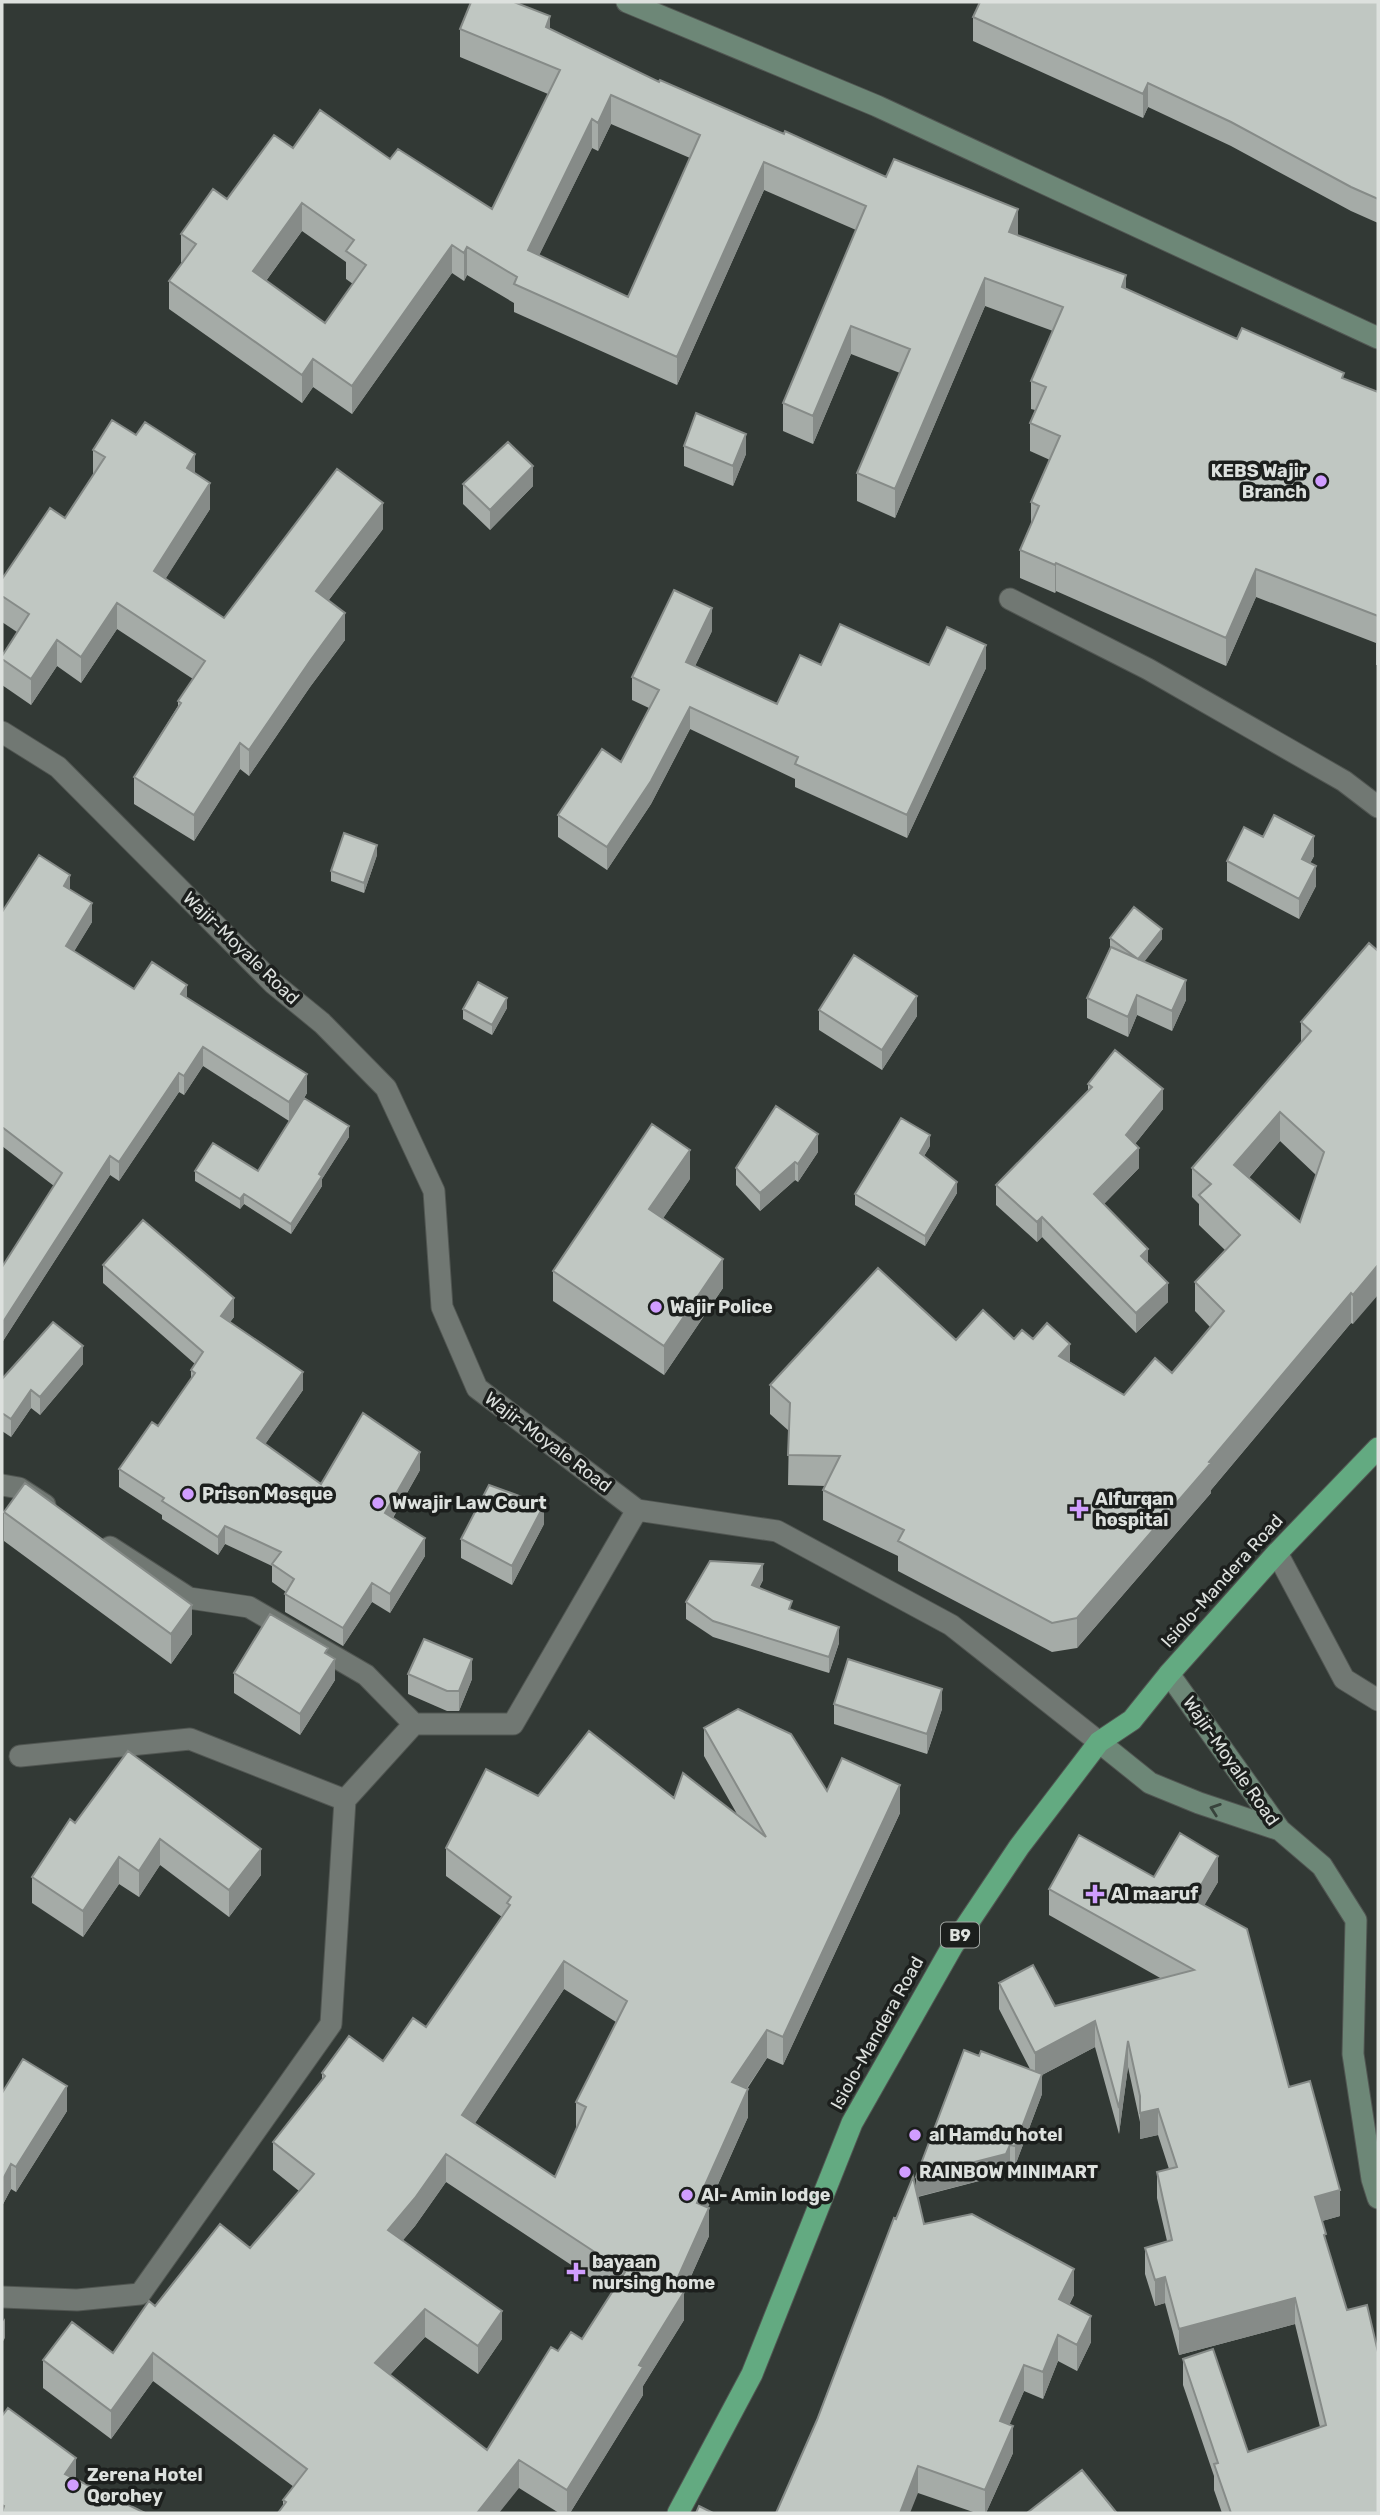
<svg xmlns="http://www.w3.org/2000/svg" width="1380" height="2515" font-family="Rubik,sans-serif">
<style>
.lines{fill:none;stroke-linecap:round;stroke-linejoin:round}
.street-casing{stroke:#515652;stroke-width:23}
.secondary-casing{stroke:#515652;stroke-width:23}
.highway-casing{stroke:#515652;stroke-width:23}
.street{stroke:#717873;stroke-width:21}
.secondary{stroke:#6d8777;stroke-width:21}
.highway{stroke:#63aa81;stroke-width:21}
.wall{fill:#a5aba7;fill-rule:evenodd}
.shaded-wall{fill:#868b88}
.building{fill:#c0c7c2;stroke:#868b88;stroke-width:2;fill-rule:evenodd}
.oneway{stroke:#38433c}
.poi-dot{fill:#d09dff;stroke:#1c1f1d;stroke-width:2.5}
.labels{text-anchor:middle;stroke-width:7;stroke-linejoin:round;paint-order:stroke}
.shield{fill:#1c1f1d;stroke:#a3a7a4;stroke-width:2}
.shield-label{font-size:16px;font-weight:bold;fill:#dde1de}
.poi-label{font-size:18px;font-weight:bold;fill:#dde1de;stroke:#1c1f1d;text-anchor:start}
.street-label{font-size:18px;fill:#dde1de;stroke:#1c1f1d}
</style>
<rect width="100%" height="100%" fill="#323935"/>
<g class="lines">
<defs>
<path id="street" d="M 1010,599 L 1148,669 L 1344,781 L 1378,807
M 2,732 L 58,767 L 273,983 L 322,1023 L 386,1088 L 434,1191 L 442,1307 L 477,1388 L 637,1510 L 777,1531 L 951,1625 L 1099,1742
M 2,1485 L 19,1488 L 45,1505
M 110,1547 L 189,1598 L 249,1607 L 366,1675 L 414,1724
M 1277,1553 L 1344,1679 L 1378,1700
M 20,1756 L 190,1739 L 345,1800
M 2,2297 L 77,2300 L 140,2294 L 331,2024 L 345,1800 L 414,1724 L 513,1724 L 637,1510"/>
<path id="secondary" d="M 627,2 L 877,106 L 1378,338
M 1169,1674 L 1280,1830 L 1322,1866 L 1356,1920 L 1353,2054 L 1372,2179 L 1378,2198
M 1099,1742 L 1150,1783 L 1199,1803 L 1280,1830"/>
<path id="highway" d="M 678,2513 L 752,2374 L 852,2123 L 952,1947 L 1019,1847 L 1099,1742 L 1132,1720 L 1169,1674 L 1277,1553 L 1378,1448"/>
</defs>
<use href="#street" class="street-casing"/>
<use href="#secondary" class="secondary-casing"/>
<use href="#highway" class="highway-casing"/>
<use href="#street" class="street"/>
<use href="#secondary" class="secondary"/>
<use href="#highway" class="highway"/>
</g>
<path class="wall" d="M 1378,2 L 1378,223 L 1351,211 L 1231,146 L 1148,107 L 1143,118 L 973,41 L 973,17 Z
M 460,29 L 550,29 L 659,82 L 784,134 L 1018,235 L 1126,289 L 1237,339 L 1378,392 L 1378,665 L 1376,665 L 1376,643 L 1256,597 L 1226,666 L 1056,591 L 1055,593 L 1020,578 L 1020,550 L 1031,524 L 1031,502 L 1050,460 L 1030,451 L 1030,423 L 1035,410 L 1031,409 L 1031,381 L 1053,331 L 985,306 L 895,518 L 857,501 L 857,473 L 900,373 L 851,354 L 813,444 L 783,431 L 783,403 L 856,230 L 764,190 L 677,385 L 514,312 L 514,303 L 467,275 L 464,281 L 452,273 L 352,414 L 313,387 L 302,403 L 169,309 L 169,281 L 182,263 L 181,262 L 181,234 L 293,148 L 390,159 L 492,209 L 548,94 L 460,57 ZM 611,124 L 690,158 L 628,297 L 539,255 L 592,148 L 598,151 ZM 302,231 L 346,262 L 346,279 L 353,284 L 325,323 L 266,281 Z
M 684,446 L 746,454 L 733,486 L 684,466 Z
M 93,450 L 195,473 L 210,509 L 165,579 L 224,618 L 383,529 L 328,601 L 345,640 L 310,687 L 249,776 L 240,769 L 194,841 L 134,804 L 134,777 L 178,706 L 178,701 L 193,679 L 117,629 L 81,683 L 57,666 L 31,705 L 2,685 L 2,656 L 17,632 L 2,622 L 2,579 L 65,518 L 93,475 Z
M 463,484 L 533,486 L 490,530 L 463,504 Z
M 712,631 L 695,666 L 777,704 L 821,665 L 929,665 L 986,668 L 907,838 L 795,787 L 795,779 L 690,729 L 651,804 L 607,870 L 558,837 L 558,815 L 621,762 L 649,708 L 632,700 L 632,677 Z
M 1263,837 L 1314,856 L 1310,863 L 1316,886 L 1299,919 L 1227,881 L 1227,861 Z
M 377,855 L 364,893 L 331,881 L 331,871 Z
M 70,890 L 92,922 L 74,951 L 134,989 L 187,998 L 307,1093 L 304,1098 L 349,1137 L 322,1179 L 322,1186 L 291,1234 L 244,1204 L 240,1209 L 195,1181 L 195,1171 L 258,1171 L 289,1121 L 203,1066 L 184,1095 L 179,1092 L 119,1181 L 110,1175 L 3,1341 L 2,1340 L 2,1267 L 54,1186 L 2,1146 L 2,912 Z
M 1110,938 L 1162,939 L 1144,961 L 1186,1000 L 1172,1031 L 1137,1015 L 1128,1037 L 1087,1018 L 1087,998 L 1110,948 Z
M 1369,943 L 1353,1324 L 1351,1323 L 1211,1490 L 1211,1493 L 1077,1648 L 1052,1652 L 898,1571 L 898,1556 L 823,1520 L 823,1490 L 826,1486 L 788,1485 L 789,1431 L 770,1414 L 770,1385 L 956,1340 L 1033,1339 L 1124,1395 L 1172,1373 L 1210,1327 L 1195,1311 L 1195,1282 L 1225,1250 L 1199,1225 L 1199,1204 L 1192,1197 L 1192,1168 L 1301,1043 L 1301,1022 ZM 1280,1141 L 1316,1175 L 1300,1222 L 1249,1178 Z
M 507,1008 L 492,1035 L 463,1019 L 463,1009 Z
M 819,1010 L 917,1016 L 882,1070 L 819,1030 Z
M 1088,1084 L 1163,1109 L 1135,1144 L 1139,1168 L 1104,1204 L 1148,1263 L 1168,1302 L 1136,1333 L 1042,1237 L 1037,1242 L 996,1205 L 996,1185 L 1088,1091 Z
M 930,1146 L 924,1156 L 957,1193 L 925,1246 L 855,1205 L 855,1194 Z
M 818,1152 L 798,1182 L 795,1180 L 760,1211 L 736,1185 L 736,1168 Z
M 690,1179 L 663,1218 L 723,1288 L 664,1375 L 553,1301 L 553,1271 Z
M 103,1265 L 234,1317 L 230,1322 L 303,1390 L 265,1444 L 321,1484 L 420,1470 L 393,1518 L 425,1556 L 390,1613 L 372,1602 L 343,1646 L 285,1612 L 285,1594 L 286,1592 L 272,1582 L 272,1566 L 225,1544 L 218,1555 L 162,1519 L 162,1515 L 119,1487 L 119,1469 L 158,1426 L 191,1379 L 191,1370 L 195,1364 L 103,1283 Z
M 83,1364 L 40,1415 L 31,1408 L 11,1437 L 2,1431 L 2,1379 Z
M 4,1512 L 192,1634 L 171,1664 L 4,1541 Z
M 544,1524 L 512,1585 L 461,1558 L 461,1539 Z
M 763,1580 L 759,1588 L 839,1643 L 829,1673 L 713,1637 L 686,1619 L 686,1602 Z
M 328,1655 L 335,1680 L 300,1735 L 234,1693 L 234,1673 Z
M 408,1674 L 472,1679 L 459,1711 L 447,1711 L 408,1694 Z
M 834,1704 L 942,1709 L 927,1754 L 834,1724 Z
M 704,1728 L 827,1791 L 900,1813 L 783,2065 L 767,2058 L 747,2089 L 748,2117 L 708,2207 L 709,2236 L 684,2292 L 684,2320 L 643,2386 L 643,2395 L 570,2513 L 559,2513 L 519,2488 L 283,2506 L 283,2500 L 294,2487 L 153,2381 L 111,2439 L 43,2388 L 43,2360 L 113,2353 L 155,2306 L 250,2248 L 299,2191 L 273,2170 L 273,2142 L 322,2080 L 322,2073 L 383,2061 L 426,2027 L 502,1917 L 446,1876 L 446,1848 L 538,1796 L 674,1798 L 737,1814 L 704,1756 ZM 564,1989 L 616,2022 L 576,2102 L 576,2130 L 555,2177 L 475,2123 ZM 446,2182 L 612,2292 L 582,2339 L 558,2351 L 487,2450 L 390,2375 L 425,2337 L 478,2374 L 502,2339 L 403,2240 L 415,2226 Z
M 128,1751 L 261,1875 L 229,1917 L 160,1865 L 139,1897 L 119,1884 L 83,1937 L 32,1903 L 32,1877 L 75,1823 Z
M 1154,1877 L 1218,1882 L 1204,1905 L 1289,2087 L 1340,2216 L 1322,2221 L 1378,2513 L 1222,2513 L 1214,2490 L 1214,2476 L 1183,2385 L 1183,2359 L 1248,2452 L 1320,2427 L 1295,2324 L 1179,2355 L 1165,2303 L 1155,2306 L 1145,2274 L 1145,2248 L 1167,2241 L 1157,2198 L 1157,2172 L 1169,2169 L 1158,2135 L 1140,2139 L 1140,2122 L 1128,2067 L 1119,2134 L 1095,2047 L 1042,2075 L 1042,2094 L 1015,2166 L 1010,2165 L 1006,2174 L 918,2197 L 924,2224 L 1074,2295 L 1069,2305 L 1091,2342 L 1077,2371 L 1058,2361 L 1043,2399 L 1024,2391 L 1009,2425 L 1013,2453 L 986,2513 L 976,2513 L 918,2493 L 817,2420 L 896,2219 L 916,2188 L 979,2056 L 1030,2069 L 999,2009 L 999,1983 L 1055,2006 L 1162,1979 L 1049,1915 L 1049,1889 Z
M 2,2093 L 67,2111 L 16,2192 L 11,2189 L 2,2206 Z"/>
<path class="shaded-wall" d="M 550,16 L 550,44 L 546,27 Z
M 1148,83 L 1148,107 L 1143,118 L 1143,94 Z
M 611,95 L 611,124 L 598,151 L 598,123 Z
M 592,119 L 592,148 L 528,278 L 528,250 Z
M 764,162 L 764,190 L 677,385 L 677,357 Z
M 302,203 L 302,231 L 253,299 L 253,271 Z
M 1018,209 L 1018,237 L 1009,232 Z
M 452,245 L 452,273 L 352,414 L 352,386 Z
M 467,247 L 467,275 L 464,281 L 464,253 Z
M 1126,275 L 1126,304 L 1122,287 Z
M 985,278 L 985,306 L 895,518 L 895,489 Z
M 851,326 L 851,354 L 813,444 L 813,416 Z
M 313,359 L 313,387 L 302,403 L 302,375 Z
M 746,434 L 746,454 L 733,486 L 733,466 Z
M 195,454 L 195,481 L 187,468 Z
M 533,466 L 533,486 L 490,530 L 490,510 Z
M 210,483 L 210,509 L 154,597 L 154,571 Z
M 383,503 L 383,529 L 316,617 L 316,591 Z
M 1056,563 L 1056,591 L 1055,593 L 1055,565 Z
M 1256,569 L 1256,597 L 1226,666 L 1226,638 Z
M 117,603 L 117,629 L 81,683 L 81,657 Z
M 712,608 L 712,631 L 686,685 L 686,662 Z
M 345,613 L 345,640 L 310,687 L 249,776 L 249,750 L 310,661 Z
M 57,640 L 57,666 L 31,705 L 31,679 Z
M 986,645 L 986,668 L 907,838 L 907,815 Z
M 690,707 L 690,729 L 651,804 L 607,870 L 607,847 Z
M 240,743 L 240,769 L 194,841 L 194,815 Z
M 1314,836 L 1314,856 L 1302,879 L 1302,859 Z
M 377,845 L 377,855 L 364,893 L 364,883 Z
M 1316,866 L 1316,886 L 1299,919 L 1299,899 Z
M 70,875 L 70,894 L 64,886 Z
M 92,903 L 92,922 L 66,965 L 66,946 Z
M 1162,929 L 1162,939 L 1138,970 L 1138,959 Z
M 1186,980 L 1186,1000 L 1172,1031 L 1172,1011 Z
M 187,985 L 187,1004 L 181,994 Z
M 1137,995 L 1137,1015 L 1128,1037 L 1128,1017 Z
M 917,996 L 917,1016 L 882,1070 L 882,1050 Z
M 507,998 L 507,1008 L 492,1035 L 492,1025 Z
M 203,1047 L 203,1066 L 184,1095 L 184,1076 Z
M 179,1073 L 179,1092 L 119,1181 L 119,1162 Z
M 307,1074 L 307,1093 L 289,1122 L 289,1102 Z
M 1163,1089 L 1163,1109 L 1126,1155 L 1126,1135 Z
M 1280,1112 L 1280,1141 L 1234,1195 L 1234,1165 Z
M 349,1126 L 349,1137 L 322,1179 L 322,1186 L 291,1234 L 291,1224 L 319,1174 Z
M 818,1134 L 818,1152 L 798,1182 L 798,1164 Z
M 930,1135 L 930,1146 L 920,1163 L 920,1153 Z
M 1139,1148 L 1139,1168 L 1094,1214 L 1094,1194 Z
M 690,1150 L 690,1179 L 649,1239 L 649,1209 Z
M 110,1156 L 110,1175 L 3,1341 L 3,1322 Z
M 795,1162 L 795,1180 L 760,1211 L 760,1193 Z
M 957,1182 L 957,1193 L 925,1246 L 925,1236 Z
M 244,1194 L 244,1204 L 240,1209 L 240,1199 Z
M 1042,1217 L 1042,1237 L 1037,1242 L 1037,1222 Z
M 1148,1249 L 1148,1269 L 1141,1256 Z
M 723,1259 L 723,1288 L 664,1375 L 664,1346 Z
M 1378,1265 L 1378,1295 L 1353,1324 L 1353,1295 Z
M 1168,1283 L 1168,1302 L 1136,1333 L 1136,1313 Z
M 1351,1293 L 1351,1323 L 1211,1490 L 1211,1493 L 1077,1648 L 1077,1618 Z
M 234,1298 L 234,1317 L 221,1334 L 221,1316 Z
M 1070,1344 L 1070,1374 L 1059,1356 Z
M 83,1346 L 83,1364 L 40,1415 L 40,1397 Z
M 303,1372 L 303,1390 L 257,1456 L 257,1438 Z
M 31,1390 L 31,1408 L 11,1437 L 11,1419 Z
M 420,1452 L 420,1470 L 385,1531 L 385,1513 Z
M 544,1505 L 544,1524 L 512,1585 L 512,1566 Z
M 225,1526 L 225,1544 L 218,1555 L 218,1537 Z
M 425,1538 L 425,1556 L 390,1613 L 390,1594 Z
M 763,1564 L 763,1580 L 752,1601 L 752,1585 Z
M 372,1583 L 372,1602 L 343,1646 L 343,1628 Z
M 192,1605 L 192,1634 L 171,1664 L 171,1634 Z
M 839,1627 L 839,1643 L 829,1673 L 829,1657 Z
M 335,1659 L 335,1680 L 300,1735 L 300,1714 Z
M 472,1659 L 472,1679 L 459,1711 L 459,1691 Z
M 942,1689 L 942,1709 L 927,1754 L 927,1734 Z
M 900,1785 L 900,1813 L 783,2065 L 783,2037 Z
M 160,1839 L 160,1865 L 139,1897 L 139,1871 Z
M 261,1849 L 261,1875 L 229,1917 L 229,1890 Z
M 1218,1856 L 1218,1882 L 1193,1925 L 1193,1899 Z
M 119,1857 L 119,1884 L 83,1937 L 83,1911 Z
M 564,1961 L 564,1989 L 462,2143 L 462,2115 Z
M 1095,2021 L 1095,2047 L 1042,2075 L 1042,2094 L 1015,2166 L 1015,2146 L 1035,2079 L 1035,2053 Z
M 767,2030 L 767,2058 L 732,2110 L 732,2082 Z
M 1128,2041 L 1128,2067 L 1119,2134 L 1119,2108 Z
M 67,2086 L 67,2111 L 16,2192 L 16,2167 Z
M 748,2089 L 748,2117 L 697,2231 L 697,2203 Z
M 1158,2109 L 1158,2135 L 1140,2139 L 1140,2113 Z
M 1010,2145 L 1010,2165 L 1006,2174 L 916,2197 L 916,2177 Z
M 446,2154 L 446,2182 L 415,2226 L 388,2258 L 388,2230 Z
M 11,2164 L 11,2189 L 2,2206 L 2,2181 Z
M 1340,2190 L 1340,2216 L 1315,2223 L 1315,2197 Z
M 709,2208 L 709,2236 L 684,2292 L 684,2320 L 643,2386 L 643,2395 L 570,2513 L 567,2513 L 567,2490 L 639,2365 Z
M 1074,2269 L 1074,2295 L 1059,2325 L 1059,2299 Z
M 1165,2277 L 1165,2303 L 1155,2306 L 1155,2280 Z
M 1295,2298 L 1295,2324 L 1179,2355 L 1179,2329 Z
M 425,2309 L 425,2337 L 375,2391 L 375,2363 Z
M 502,2311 L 502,2339 L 478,2374 L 478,2346 Z
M 1091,2316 L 1091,2342 L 1077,2371 L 1077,2345 Z
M 5,2318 L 5,2338 L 2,2343 L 2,2323 Z
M 1058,2335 L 1058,2361 L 1043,2399 L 1043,2372 Z
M 153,2353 L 153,2381 L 111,2439 L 111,2411 Z
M 1024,2365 L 1024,2391 L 1000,2447 L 1000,2421 Z
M 1013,2426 L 1013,2453 L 986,2513 L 985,2513 L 985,2490 Z
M 76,2458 L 76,2486 L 65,2474 Z
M 519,2460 L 519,2488 L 499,2513 L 477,2513 Z
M 918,2466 L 918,2493 L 910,2513 L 900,2513 Z"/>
<path class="building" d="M 471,2 L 514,2 L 550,16 L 546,27 L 659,82 L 660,80 L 784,134 L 785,131 L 886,177 L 894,159 L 1018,209 L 1009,232 L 1126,275 L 1122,287 L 1237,339 L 1242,328 L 1344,373 L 1342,378 L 1378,392 L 1378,616 L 1256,569 L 1226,638 L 1056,563 L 1055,565 L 1020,550 L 1039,506 L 1031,502 L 1060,436 L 1030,423 L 1046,387 L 1031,381 L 1063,307 L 985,278 L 895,489 L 857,473 L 910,349 L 851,326 L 813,416 L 783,403 L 866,206 L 764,162 L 677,357 L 514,284 L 517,277 L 467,247 L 464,253 L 452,245 L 352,386 L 313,359 L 302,375 L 169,281 L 196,244 L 181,234 L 213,189 L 227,199 L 274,135 L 293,148 L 320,110 L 390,159 L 398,149 L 492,209 L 560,70 L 460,29 ZM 611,95 L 700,135 L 628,297 L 528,250 L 592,119 L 598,123 ZM 302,203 L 354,240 L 346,251 L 366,265 L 325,323 L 253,271 Z
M 980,2 L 1378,2 L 1378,199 L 1351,187 L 1231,122 L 1148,83 L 1143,94 L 973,17 Z
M 696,413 L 746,434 L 733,466 L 684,446 Z
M 112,420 L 136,435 L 145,422 L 195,454 L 187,468 L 210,483 L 154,571 L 224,618 L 337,469 L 383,503 L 316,591 L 345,613 L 310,661 L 249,750 L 240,743 L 194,815 L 134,777 L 181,703 L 178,701 L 205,661 L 117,603 L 81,657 L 57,640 L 31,679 L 2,659 L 2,656 L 29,614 L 2,596 L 2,579 L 50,508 L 65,518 L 105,457 L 93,450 Z
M 508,442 L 533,466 L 490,510 L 463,484 Z
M 674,590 L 712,608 L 686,662 L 777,704 L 800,655 L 821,665 L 840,624 L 929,665 L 947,627 L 986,645 L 907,815 L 795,764 L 798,757 L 690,707 L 651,781 L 607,847 L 558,815 L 602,749 L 621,762 L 659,690 L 632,677 Z
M 1274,815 L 1314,836 L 1302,859 L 1316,866 L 1299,899 L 1227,861 L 1244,827 L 1263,837 Z
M 344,833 L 377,845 L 364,883 L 331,871 Z
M 39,855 L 70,875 L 64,886 L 92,903 L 66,946 L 134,989 L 152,962 L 187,985 L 181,994 L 307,1074 L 289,1102 L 203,1047 L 184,1076 L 179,1073 L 119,1162 L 110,1156 L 3,1322 L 2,1321 L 2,1267 L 62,1173 L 2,1127 L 2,912 Z
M 1134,907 L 1162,929 L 1138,959 L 1110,938 Z
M 1369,943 L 1378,951 L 1378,1265 L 1353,1295 L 1351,1293 L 1209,1462 L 1211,1463 L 1077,1618 L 1052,1623 L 898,1541 L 904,1530 L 823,1490 L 840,1456 L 788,1455 L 790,1403 L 770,1385 L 878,1268 L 956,1340 L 983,1310 L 1014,1339 L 1022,1330 L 1033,1339 L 1047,1323 L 1070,1344 L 1059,1356 L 1124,1395 L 1155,1358 L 1172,1373 L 1224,1311 L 1195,1282 L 1240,1235 L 1199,1195 L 1211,1184 L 1192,1168 L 1311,1031 L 1301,1022 ZM 1280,1112 L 1324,1152 L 1300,1222 L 1234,1165 Z
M 1111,947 L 1186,980 L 1172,1011 L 1137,995 L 1128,1017 L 1087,998 Z
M 854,955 L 917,996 L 882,1050 L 819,1010 Z
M 478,982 L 507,998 L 492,1025 L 463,1009 Z
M 1115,1050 L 1163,1089 L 1126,1135 L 1139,1148 L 1094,1194 L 1148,1249 L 1141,1256 L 1168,1283 L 1136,1313 L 1042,1217 L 1037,1222 L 996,1185 L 1092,1087 L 1088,1084 Z
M 304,1098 L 349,1126 L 319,1174 L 322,1176 L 291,1224 L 244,1194 L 240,1199 L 195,1171 L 213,1143 L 258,1171 Z
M 776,1106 L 818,1134 L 798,1164 L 795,1162 L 760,1193 L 736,1168 Z
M 901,1118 L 930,1135 L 920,1153 L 957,1182 L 925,1236 L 855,1194 Z
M 652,1124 L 690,1150 L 649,1209 L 723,1259 L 664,1346 L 553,1271 Z
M 143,1220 L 234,1298 L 221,1316 L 303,1372 L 257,1438 L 321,1484 L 363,1413 L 420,1452 L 385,1513 L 425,1538 L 390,1594 L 372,1583 L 343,1628 L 285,1594 L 294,1579 L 272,1564 L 281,1552 L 225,1526 L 218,1537 L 162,1501 L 164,1498 L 119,1469 L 152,1422 L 158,1426 L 195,1373 L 191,1370 L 203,1352 L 103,1265 Z
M 53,1322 L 83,1346 L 40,1397 L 31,1390 L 11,1419 L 2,1413 L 2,1379 Z
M 25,1483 L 192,1605 L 171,1634 L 4,1512 Z
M 489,1485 L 544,1505 L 512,1566 L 461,1539 Z
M 710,1561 L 763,1564 L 752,1585 L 792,1601 L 789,1609 L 839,1627 L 829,1657 L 713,1621 L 686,1602 Z
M 270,1614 L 328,1648 L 325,1653 L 335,1659 L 300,1714 L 234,1673 Z
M 424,1639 L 472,1659 L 459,1691 L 447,1691 L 408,1674 Z
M 848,1659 L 942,1689 L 927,1734 L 834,1704 Z
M 738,1709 L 791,1734 L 827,1791 L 842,1758 L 900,1785 L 783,2037 L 767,2030 L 732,2082 L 748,2089 L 697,2203 L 709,2208 L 674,2286 L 684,2292 L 639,2365 L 643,2367 L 567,2490 L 519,2460 L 477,2513 L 278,2513 L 286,2502 L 283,2500 L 307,2469 L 153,2353 L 111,2411 L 43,2360 L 72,2322 L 113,2353 L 149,2301 L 155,2306 L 220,2224 L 250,2248 L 314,2174 L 273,2142 L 325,2076 L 322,2073 L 349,2036 L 383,2061 L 413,2018 L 426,2027 L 510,1905 L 507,1903 L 511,1897 L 446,1848 L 486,1769 L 538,1796 L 589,1731 L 674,1798 L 683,1773 L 766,1837 L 704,1728 ZM 564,1961 L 627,2001 L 576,2102 L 586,2107 L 555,2177 L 462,2115 ZM 446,2154 L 625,2272 L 582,2339 L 571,2332 L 558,2351 L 551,2347 L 487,2450 L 375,2363 L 425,2309 L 478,2346 L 502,2311 L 388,2230 L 415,2198 Z
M 128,1751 L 261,1849 L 229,1890 L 160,1839 L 139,1871 L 119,1857 L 83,1911 L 32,1877 L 70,1819 L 75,1823 Z
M 1180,1833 L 1218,1856 L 1193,1899 L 1247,1929 L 1289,2087 L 1310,2081 L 1340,2190 L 1315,2197 L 1326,2234 L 1324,2235 L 1347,2310 L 1367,2305 L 1378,2352 L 1378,2513 L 1231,2513 L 1214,2464 L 1218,2463 L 1183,2359 L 1213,2349 L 1248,2452 L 1326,2425 L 1295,2298 L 1179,2329 L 1165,2277 L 1155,2280 L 1145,2248 L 1172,2240 L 1157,2172 L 1177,2167 L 1158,2109 L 1140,2113 L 1140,2096 L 1128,2041 L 1119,2108 L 1095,2021 L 1035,2053 L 999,1983 L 1033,1965 L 1055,2006 L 1194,1970 L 1049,1889 L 1079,1835 L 1154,1877 Z
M 964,2050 L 979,2056 L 981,2051 L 1042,2074 L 1015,2146 L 1010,2145 L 1006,2154 L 916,2177 Z
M 23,2059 L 67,2086 L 16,2167 L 11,2164 L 2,2181 L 2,2093 Z
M 913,2177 L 924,2224 L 972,2214 L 1074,2269 L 1059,2299 L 1091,2316 L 1077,2345 L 1058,2335 L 1043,2372 L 1024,2365 L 1000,2421 L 1013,2426 L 985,2490 L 918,2466 L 900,2513 L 776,2513 L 817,2420 L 894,2218 L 896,2219 Z
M 8,2408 L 76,2458 L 65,2474 L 145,2513 L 2,2513 L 4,2506 L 2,2505 L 2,2416 Z
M 1082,2470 L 1116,2512 L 1114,2513 L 1027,2513 Z
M 699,2506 L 713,2513 L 696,2513 Z"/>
<defs><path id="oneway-chevron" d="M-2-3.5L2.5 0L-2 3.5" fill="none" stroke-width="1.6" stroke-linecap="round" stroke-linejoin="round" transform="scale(1.75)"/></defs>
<use class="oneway" href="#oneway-chevron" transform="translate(1215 1809) rotate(-161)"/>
<g class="poi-dot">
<circle cx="1321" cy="481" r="7"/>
<circle cx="656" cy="1307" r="7"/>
<circle cx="188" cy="1494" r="7"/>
<circle cx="378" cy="1503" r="7"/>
<path d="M1075.5 1498.5h7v7h7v7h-7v7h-7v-7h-7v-7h7z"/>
<path d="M1091.5 1883.5h7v7h7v7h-7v7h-7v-7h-7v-7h7z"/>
<circle cx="915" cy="2135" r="7"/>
<circle cx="905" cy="2172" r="7"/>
<circle cx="687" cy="2195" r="7"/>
<path d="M572.5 2261.5h7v7h7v7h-7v7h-7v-7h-7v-7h7z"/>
<circle cx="73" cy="2485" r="7"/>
</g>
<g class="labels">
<rect class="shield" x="941" y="1922.5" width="38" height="25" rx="5"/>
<g class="shield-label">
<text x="960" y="1941">B9</text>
</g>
<g class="poi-label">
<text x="1307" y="477" text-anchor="end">KEBS Wajir<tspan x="1307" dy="21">Branch</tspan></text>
<text x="670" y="1313">Wajir Police</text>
<text x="202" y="1500">Prison Mosque</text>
<text x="1095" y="1505">Alfurqan<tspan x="1095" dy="21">hospital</tspan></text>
<text x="392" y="1509">Wwajir Law Court</text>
<text x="1111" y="1900">Al maaruf</text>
<text x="929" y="2141">al Hamdu hotel</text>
<text x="919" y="2178">RAINBOW MINIMART</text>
<text x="701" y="2201">Al- Amin lodge</text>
<text x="592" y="2268">bayaan<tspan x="592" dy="21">nursing home</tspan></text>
<text x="87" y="2481">Zerena Hotel<tspan x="87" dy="21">Qorohey</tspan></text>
</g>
<g class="street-label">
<text transform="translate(241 948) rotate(44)" y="6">Wajir-Moyale Road</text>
<text transform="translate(548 1442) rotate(37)" y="6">Wajir-Moyale Road</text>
<text transform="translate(1222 1581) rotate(-48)" y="6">Isiolo-Mandera Road</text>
<text transform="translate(1231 1761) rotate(55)" y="6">Wajir-Moyale Road</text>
<text transform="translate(877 2033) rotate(-61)" y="6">Isiolo-Mandera Road</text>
</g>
</g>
<rect width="1380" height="2515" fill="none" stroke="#dde1de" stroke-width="7"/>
</svg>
